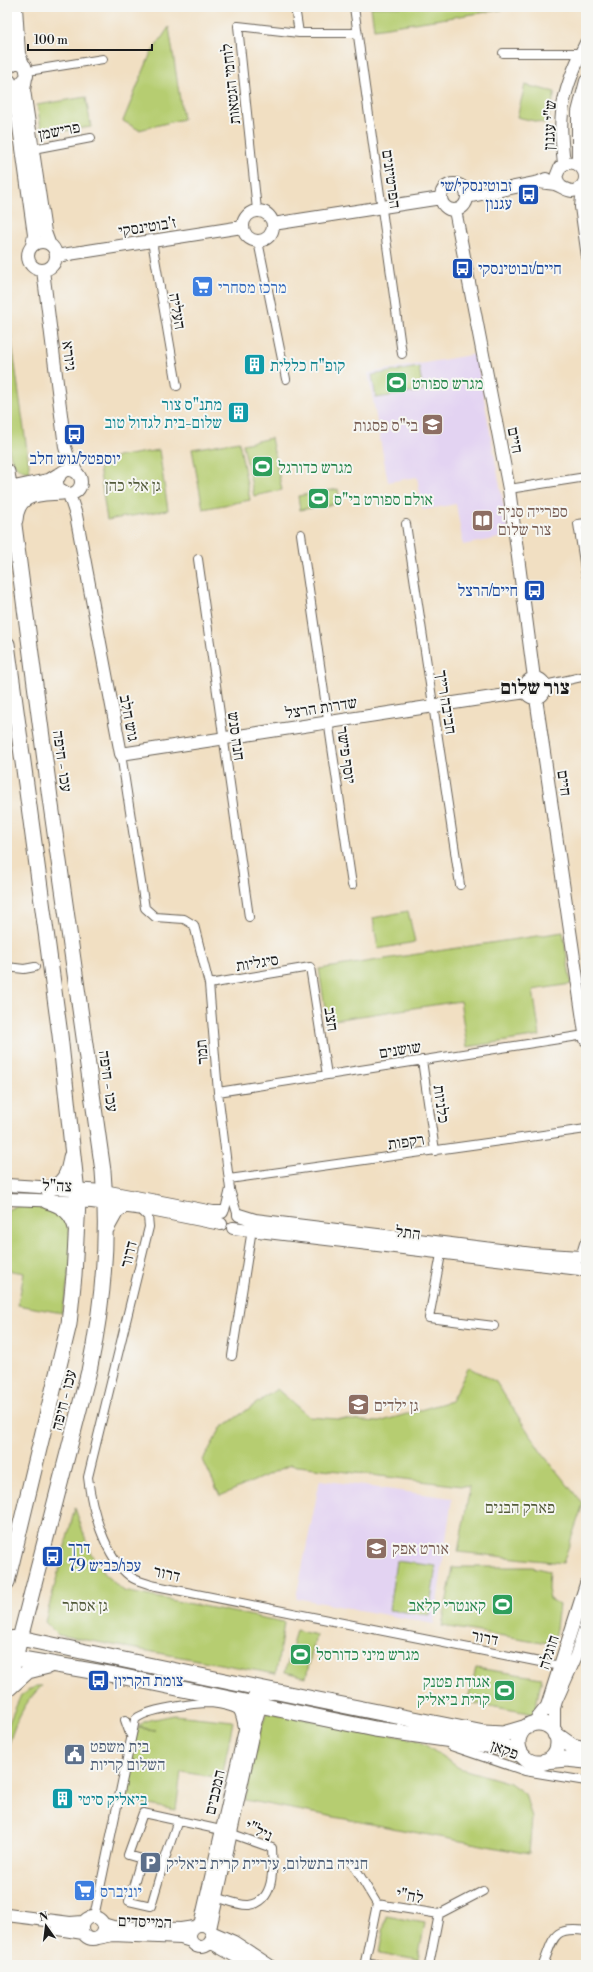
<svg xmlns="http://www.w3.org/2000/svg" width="593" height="1972" font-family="'Libre Bodoni','Frank Ruhl Libre',serif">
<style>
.built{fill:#e3d3f2}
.park{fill:#b6cd71;stroke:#697446}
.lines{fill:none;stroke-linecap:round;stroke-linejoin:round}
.street-casing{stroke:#676056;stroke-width:10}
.secondary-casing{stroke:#676056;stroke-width:14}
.highway-casing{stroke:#676056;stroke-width:17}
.street{stroke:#fff;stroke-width:8}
.secondary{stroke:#fff;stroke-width:12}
.highway{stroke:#fff;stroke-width:15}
.labels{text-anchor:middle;stroke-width:4;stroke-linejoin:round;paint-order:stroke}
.street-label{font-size:16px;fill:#1c1c1c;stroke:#f6f6f2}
.transit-label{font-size:16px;fill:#164399;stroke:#f6f6f2;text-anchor:start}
.shop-label{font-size:16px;fill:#366cbe;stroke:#f6f6f2;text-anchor:start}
.culture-label{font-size:16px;fill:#0d838f;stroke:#f6f6f2;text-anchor:start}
.leisure-label{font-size:16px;fill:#27864d;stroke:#f6f6f2;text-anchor:start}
.education-label{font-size:16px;fill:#785e54;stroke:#f6f6f2;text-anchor:start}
.park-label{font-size:16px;fill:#525a3a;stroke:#f6f6f2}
.service-label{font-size:16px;fill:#4e5e75;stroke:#f6f6f2;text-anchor:start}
.district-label{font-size:20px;font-weight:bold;fill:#1c1c1c;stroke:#f6f6f2}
</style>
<rect width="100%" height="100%" fill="#f6f6f2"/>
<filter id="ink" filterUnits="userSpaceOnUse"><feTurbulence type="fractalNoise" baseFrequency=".025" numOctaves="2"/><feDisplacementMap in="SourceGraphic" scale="8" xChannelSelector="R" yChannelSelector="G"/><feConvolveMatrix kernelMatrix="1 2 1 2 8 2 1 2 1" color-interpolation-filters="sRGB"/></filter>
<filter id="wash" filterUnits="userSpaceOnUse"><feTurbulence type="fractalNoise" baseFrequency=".012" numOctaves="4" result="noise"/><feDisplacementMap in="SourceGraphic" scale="16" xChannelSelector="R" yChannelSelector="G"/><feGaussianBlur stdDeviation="0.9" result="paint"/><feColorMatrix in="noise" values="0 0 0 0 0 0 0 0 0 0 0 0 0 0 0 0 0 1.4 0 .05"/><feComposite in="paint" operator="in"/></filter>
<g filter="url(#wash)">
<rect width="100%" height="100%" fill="#f1dfc2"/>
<path class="built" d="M 476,354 L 509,536 L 463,545 L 456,504 L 423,510 L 417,477 L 388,482 L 368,373 Z
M 320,1480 L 452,1498 L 434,1624 L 296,1598 Z"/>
<path class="park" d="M 371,7 L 507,7 L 507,9 L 374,29 Z
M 169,27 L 183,119 L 139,130 L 123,121 L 150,55 Z
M 525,85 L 555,92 L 547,124 L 517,117 Z
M 86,97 L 91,127 L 42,134 L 37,105 Z
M 7,308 L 30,472 C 12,471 10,456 7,440 Z
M 419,367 L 423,391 L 376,398 L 372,375 Z
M 271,438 L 282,490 L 254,496 L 243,444 Z
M 239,441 L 250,500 L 203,509 L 192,449 Z
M 159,450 L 168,510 L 107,520 L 98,460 Z
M 338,489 L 340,503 L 300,510 L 298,496 Z
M 408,911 L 415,942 L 378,949 L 373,918 Z
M 563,932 L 571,984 L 533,990 L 540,1036 L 467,1047 L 460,1001 L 327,1021 L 319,969 Z
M 25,1205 C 35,1207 49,1207 58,1213 C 82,1228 66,1289 62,1313 L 18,1305 L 24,1273 L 7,1270 L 7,1210 L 16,1206 Z
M 469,1367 L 496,1382 L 541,1452 L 583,1504 L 563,1563 L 458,1552 L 470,1487 L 290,1465 L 220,1496 L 203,1460 L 221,1428 L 277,1389 L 309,1417 L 379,1422 L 451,1401 Z
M 75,1508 L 90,1552 L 104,1574 L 124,1591 L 284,1622 L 276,1674 L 58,1635 L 45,1622 Z
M 396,1561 L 436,1566 L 429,1615 L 389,1610 Z
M 453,1567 L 532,1567 L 549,1571 L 548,1589 L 550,1599 L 559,1604 L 554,1644 L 442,1626 Z
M 296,1630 L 316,1635 L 306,1677 L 285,1672 Z
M 476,1668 L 542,1678 L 534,1714 L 467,1702 Z
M 36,1686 L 42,1686 C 23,1702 13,1728 7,1751 L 7,1727 L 21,1695 Z
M 267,1712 L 418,1740 L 459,1768 L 510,1783 L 525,1794 L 532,1818 L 529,1854 L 245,1800 L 261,1728 Z
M 174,1715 L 233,1721 L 222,1778 L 181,1772 L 176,1810 L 123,1800 L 138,1728 L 155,1730 L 138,1727 L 145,1721 Z
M 386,1916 L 425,1923 L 418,1960 L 379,1953 Z"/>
</g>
<g filter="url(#ink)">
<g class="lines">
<defs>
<path id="street" d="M 295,7 L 299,33
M 354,7 L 402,354
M 503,53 L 581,53
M 28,71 L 103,59
M 33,149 L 91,138
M 581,187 L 579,207 L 586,257
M 257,210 L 238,26 L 299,33 L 357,33
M 152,241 L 177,386
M 258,241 L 286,379
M 509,489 L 586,477
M 586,523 L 578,524 L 586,575
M 406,524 L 460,885
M 301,534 L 352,885
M 198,559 L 249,917
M 545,685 L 586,676
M 121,754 L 145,908 L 155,917 L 184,919 L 194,925 L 209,984 L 218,1092 L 230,1189 L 225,1210
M 7,967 L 24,969 L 35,967
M 209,984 L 310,967 L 327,1075
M 422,1060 L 435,1151
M 218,1092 L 585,1035
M 229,1179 L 586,1129
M 230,1190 L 237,1213
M 140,1209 L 148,1217 L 149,1227 L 88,1477 C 91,1507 105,1558 131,1577 C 136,1581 144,1582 151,1585 L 560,1666
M 442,1249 L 429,1318 L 494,1326
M 232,1356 L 252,1229
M 125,1720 L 130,1734
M 451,1746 L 525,1771 L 586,1781
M 178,1820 L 163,1865 L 128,1855 L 143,1813 L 221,1830 L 272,1848 C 273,1868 275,1902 249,1905 C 240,1906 226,1900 216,1897
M 141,1859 L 129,1901 L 151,1906 L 163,1865
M 353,1864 L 377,1904 L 365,1962 L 382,1965
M 377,1904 L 439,1914 L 429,1965
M 439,1914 L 483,1891
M 94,1917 L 135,1720 C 143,1709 197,1703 211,1703 C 219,1704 231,1706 238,1710
M 543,1965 C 554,1937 553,1926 586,1931"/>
<path id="secondary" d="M 16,7 L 19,54 L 23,64
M 7,29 L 8,57 L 7,68
M 7,69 L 14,63 L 20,63 L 25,66 L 27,76 L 21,83
M 26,78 L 24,90 L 45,232 L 49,243
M 10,81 L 14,91 L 34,235 L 32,245
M 564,164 C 562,143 559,122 564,101 C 568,81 577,61 586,43
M 578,164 L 578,112 L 586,81
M 539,182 C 544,183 550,183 555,184 C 564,187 571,196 581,187 C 593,174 576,154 560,167 L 556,177 L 560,186
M441 197a13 13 0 1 1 26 0a13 13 0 1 1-26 0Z
M 467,197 L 539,182 L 546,179
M 455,210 L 509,489 L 534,678
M243 226a15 15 0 1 1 30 0a15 15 0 1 1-30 0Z
M 273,224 L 441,198
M28 256a14 14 0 1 1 28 0a14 14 0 1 1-28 0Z
M 56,256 L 242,227
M 43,270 L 65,447 L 68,457 L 76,471
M57 482a12 12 0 1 1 24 0a12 12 0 1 1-24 0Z
M 69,494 L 76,515 L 121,754 L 526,692
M525 688a10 10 0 1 1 20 0a10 10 0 1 1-20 0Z
M 536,698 L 586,1040
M 7,1185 L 104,1191 L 213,1212 L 222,1212
M 7,1199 L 92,1202 L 151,1210 L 221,1224
M 239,1215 L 255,1220 L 533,1254 L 580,1257
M 233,1228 L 580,1269
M 583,1254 L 586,1244
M 532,1725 L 547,1706 L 586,1584
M 554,1731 L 554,1708 L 556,1701 L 576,1656 L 586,1625
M 7,1915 L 70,1923 L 83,1922
M82 1928a11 11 0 1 1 22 0a11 11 0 1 1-22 0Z
M 103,1924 L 113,1927 L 181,1929 L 194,1927
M 200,1925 L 250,1708 L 254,1697 L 258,1694 L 272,1693
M190 1936a11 11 0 1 1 22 0a11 11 0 1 1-22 0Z
M 58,1929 L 83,1933
M 210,1929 L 254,1727 L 259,1710 L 263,1707
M 211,1932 L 234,1942 L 269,1965
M 98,1938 L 113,1935 L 181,1938 L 191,1941
M 210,1942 L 251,1965"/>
<path id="highway" d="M 7,472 L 50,798 L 103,1171 C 109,1237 103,1305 89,1371 L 7,1689
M 7,490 L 50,481 L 58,476
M 15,520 C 17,491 39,494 62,492
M 7,644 L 60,1035 L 78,1202 L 74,1275 L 69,1324 L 7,1582
M 48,1189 C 64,1185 69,1173 71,1157
M 47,1201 C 62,1205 72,1212 76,1228
M 106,1229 L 116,1211 L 123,1206
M 7,1639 L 20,1638 C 175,1671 329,1703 484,1733 L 503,1734 L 527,1727
M 8,1653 L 16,1658 L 115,1675 L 375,1729 L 508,1748 L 523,1756
M 8,1689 L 28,1671 L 48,1666
M 230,1699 C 241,1703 244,1714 246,1725
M518 1743a20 20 0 1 1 40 0a20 20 0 1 1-40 0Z
M 555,1734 L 572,1746 L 586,1749
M 545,1761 L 566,1759 L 586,1761"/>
</defs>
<use href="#street" class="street-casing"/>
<use href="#secondary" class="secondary-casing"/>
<use href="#highway" class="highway-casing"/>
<use href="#street" class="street"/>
<use href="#secondary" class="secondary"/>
<use href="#highway" class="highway"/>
</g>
</g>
<defs>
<symbol id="bus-square" viewBox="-11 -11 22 22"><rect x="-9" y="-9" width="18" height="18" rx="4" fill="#1a4fb4" stroke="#f6f6f2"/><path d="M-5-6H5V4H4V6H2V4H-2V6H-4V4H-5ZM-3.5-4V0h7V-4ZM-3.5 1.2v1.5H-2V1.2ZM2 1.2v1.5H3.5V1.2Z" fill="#fff"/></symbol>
<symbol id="supermarket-square" viewBox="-11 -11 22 22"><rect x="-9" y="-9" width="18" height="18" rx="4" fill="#3f7fe0" stroke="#f6f6f2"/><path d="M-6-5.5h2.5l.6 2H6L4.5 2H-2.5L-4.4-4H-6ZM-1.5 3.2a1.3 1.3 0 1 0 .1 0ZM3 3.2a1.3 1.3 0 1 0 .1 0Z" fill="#fff"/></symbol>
<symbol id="building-square" viewBox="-11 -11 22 22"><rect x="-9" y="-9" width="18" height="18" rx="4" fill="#0f9aa8" stroke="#f6f6f2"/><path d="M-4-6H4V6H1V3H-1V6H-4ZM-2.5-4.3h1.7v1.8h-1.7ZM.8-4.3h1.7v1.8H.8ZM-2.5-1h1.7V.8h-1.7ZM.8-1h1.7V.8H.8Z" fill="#fff"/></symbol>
<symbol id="stadium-square" viewBox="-11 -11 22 22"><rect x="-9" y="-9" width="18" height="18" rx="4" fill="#2e9e5b" stroke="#f6f6f2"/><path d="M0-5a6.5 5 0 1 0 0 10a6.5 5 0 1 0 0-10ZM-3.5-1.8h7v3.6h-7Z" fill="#fff"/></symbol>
<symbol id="school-square" viewBox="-11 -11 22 22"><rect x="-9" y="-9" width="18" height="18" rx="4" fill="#8d6e63" stroke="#f6f6f2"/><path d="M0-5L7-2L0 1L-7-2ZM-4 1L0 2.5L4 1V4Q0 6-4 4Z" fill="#fff"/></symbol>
<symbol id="library-square" viewBox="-11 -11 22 22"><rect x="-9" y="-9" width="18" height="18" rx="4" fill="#8d6e63" stroke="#f6f6f2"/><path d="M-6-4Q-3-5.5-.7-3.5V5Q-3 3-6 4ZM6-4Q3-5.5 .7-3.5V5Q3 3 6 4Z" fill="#fff"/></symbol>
<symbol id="civic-square" viewBox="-11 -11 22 22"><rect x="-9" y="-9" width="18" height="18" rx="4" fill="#5c6f8a" stroke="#f6f6f2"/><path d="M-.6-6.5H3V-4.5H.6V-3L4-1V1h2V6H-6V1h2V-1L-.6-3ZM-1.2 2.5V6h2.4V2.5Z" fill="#fff"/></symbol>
<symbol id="parking-square" viewBox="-11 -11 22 22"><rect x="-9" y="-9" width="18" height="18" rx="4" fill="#5c6f8a" stroke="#f6f6f2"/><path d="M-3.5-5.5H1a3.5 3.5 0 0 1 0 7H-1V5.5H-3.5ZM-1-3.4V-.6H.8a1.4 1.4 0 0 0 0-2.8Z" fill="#fff"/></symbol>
</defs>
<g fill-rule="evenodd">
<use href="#bus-square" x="516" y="182" width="25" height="25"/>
<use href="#bus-square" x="450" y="256" width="25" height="25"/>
<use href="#supermarket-square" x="190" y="274" width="25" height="25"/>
<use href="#building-square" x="242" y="352" width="25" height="25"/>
<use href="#stadium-square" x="384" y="370" width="25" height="25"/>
<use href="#building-square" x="226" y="400" width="25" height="25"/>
<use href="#school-square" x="420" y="412" width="25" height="25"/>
<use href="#bus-square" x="62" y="422" width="25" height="25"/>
<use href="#stadium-square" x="250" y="454" width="25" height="25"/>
<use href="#stadium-square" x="306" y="486" width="25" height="25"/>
<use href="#library-square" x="470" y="508" width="25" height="25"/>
<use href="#bus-square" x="522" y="578" width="25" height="25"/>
<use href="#school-square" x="346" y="1392" width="25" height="25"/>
<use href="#school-square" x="364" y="1536" width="25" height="25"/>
<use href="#bus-square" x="40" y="1544" width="25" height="25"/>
<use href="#stadium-square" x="490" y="1592" width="25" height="25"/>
<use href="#stadium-square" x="288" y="1642" width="25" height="25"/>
<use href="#bus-square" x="86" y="1668" width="25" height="25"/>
<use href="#stadium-square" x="492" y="1678" width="25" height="25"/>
<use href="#civic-square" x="62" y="1742" width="25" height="25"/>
<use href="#building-square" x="50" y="1786" width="25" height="25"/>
<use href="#parking-square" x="138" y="1850" width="25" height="25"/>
<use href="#supermarket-square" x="72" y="1878" width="25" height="25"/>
</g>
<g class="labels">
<g class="street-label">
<text transform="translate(230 84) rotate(-96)" y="6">לוחמי הגטאות</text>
<text transform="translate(549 125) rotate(-88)" y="6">ש"י עגנון</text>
<text transform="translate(59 130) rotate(-11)" y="6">פרישמן</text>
<text transform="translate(392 179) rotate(82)" y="6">הפרטיזנים</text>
<text transform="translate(147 226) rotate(-9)" y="6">ז'בוטינסקי</text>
<text transform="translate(178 311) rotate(80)" y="6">העליה</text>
<text transform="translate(70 356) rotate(83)" y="6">גיורא</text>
<text transform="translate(516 440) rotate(79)" y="6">חיים</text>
<text transform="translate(447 702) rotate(81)" y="6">חביבה רייך</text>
<text transform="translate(321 707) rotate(-9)" y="6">שדרות הרצל</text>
<text transform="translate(130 718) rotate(79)" y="6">גוש חלב</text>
<text transform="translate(237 736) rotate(82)" y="6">חנה סנש</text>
<text transform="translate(347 755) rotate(82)" y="6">יוסף פישר</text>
<text transform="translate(63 761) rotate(82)" y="6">עכו - חיפה</text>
<text transform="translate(565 783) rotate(82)" y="6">חיים</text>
<text transform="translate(257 962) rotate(-9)" y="6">סיגליות</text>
<text transform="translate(332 1019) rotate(81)" y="6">חצב</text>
<text transform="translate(400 1049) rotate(-9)" y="6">שושנים</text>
<text transform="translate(201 1052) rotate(-95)" y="6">תמר</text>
<text transform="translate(109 1081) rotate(82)" y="6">עכו - חיפה</text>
<text transform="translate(442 1104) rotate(82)" y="6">כלניות</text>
<text transform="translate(406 1141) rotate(-8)" y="6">רקפות</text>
<text transform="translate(57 1185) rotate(2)" y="6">צה"ל</text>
<text transform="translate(408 1232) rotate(7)" y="6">התל</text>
<text transform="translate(128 1254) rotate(-76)" y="6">דרור</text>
<text transform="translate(63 1400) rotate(-76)" y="6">עכו - חיפה</text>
<text transform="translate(167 1573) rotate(13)" y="6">דרור</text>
<text transform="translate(485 1637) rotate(11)" y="6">דרור</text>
<text transform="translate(548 1652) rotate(-72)" y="6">חוגלה</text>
<text transform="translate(505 1749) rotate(20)" y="6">פקאן</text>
<text transform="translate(214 1792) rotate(-77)" y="6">המכבים</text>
<text transform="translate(259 1830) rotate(25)" y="6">ניל"י</text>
<text transform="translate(410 1895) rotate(10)" y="6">לח"י</text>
<text transform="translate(145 1921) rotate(2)" y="6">המייסדים</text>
</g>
<g class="transit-label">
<text x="512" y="191" text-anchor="end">זבוטינסקי/שי<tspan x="512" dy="18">עגנון</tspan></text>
<text x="478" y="274">חיים/זבוטינסקי</text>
<text x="75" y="464" text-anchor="middle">יוספטל/גוש חלב</text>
<text x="518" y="596" text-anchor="end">חיים/הרצל</text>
<text x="68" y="1553">דרך<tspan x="68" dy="18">עכו/כביש 79</tspan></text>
<text x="114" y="1686">צומת הקריון</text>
</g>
<g class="shop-label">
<text x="218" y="293">מרכז מסחרי</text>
<text x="100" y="1897">יוניברס</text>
</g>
<g class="culture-label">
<text x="270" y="371">קופ"ח כללית</text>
<text x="222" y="410" text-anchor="end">מתנ"ס צור<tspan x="222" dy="18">שלום-בית לגדול טוב</tspan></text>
<text x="78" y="1805">ביאליק סיטי</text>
</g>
<g class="leisure-label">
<text x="412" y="389">מגרש ספורט</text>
<text x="278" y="473">מגרש כדורגל</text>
<text x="334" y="505">אולם ספורט בי"ס</text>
<text x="486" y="1611" text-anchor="end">קאנטרי קלאב</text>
<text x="316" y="1660">מגרש מיני כדורסל</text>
<text x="490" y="1687" text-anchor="end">אגודת פטנק<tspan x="490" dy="18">קרית ביאליק</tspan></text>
</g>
<g class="education-label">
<text x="418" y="431" text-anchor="end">בי"ס פסגות</text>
<text x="498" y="517">ספרייה סניף<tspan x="498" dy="18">צור שלום</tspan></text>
<text x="374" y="1411">גן ילדים</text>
<text x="392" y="1554">אורט אפק</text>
</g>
<g class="park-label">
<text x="133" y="491">גן אלי כהן</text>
<text x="520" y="1513">פארק הבנים</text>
<text x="85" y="1611">גן אסתר</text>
</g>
<g class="service-label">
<text x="90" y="1752">בית משפט<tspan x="90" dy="18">השלום קריות</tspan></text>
<text x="166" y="1869">חנייה בתשלום, עיריית קרית ביאליק</text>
</g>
<g class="district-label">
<text x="535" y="694">צור שלום</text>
</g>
</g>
<rect width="593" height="1972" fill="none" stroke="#f6f6f2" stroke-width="24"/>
<g transform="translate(46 1926) rotate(346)" stroke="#f6f6f2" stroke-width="3" paint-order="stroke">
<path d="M0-3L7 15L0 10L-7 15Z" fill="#1c1c1c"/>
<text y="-6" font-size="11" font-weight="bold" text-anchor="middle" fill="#1c1c1c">N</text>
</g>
<path d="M28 44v6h124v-6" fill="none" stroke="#1c1c1c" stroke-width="2"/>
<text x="34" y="44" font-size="12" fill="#1c1c1c" stroke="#f6f6f2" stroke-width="3" paint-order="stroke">100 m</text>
</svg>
